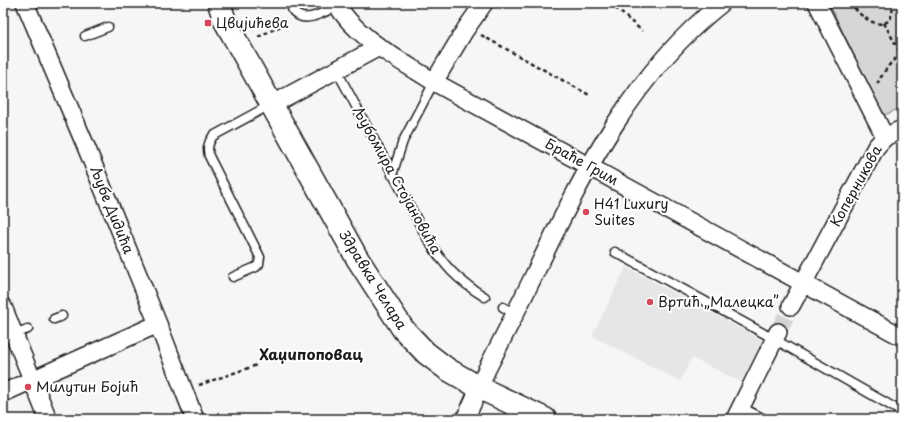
<svg xmlns="http://www.w3.org/2000/svg" width="905" height="422" font-family="'Playpen Sans',sans-serif">
<style>
.built{fill:#e6e6e6}
.green{fill:#d6d6d6;stroke:#797979}
.lines{fill:none;stroke-linecap:round;stroke-linejoin:round}
.minor-tunnel{stroke:#d5d5d5;stroke-width:17;stroke-dasharray:17 8;stroke-linecap:butt}
.service-casing{stroke:#1c1c1c;stroke-width:11}
.minor-casing{stroke:#1c1c1c;stroke-width:20}
.secondary-casing{stroke:#1c1c1c;stroke-width:25}
.path{stroke:#1c1c1c;stroke-width:2.5;stroke-dasharray:4 3;stroke-linecap:butt}
.service{stroke:#fff;stroke-width:8}
.minor{stroke:#fff;stroke-width:17}
.secondary{stroke:#fff;stroke-width:22}
.poi-dot{fill:#d1495b;stroke:#fff;stroke-width:1.5}
.labels{text-anchor:middle;stroke-width:4;stroke-linejoin:round;paint-order:stroke}
.poi-label{font-size:14px;fill:#1c1c1c;stroke:#fff;text-anchor:start}
.street-label{font-size:14px;fill:#1c1c1c;stroke:#fff}
.neighbourhood-label{font-size:15px;font-weight:bold;fill:#1c1c1c;stroke:#fff}
</style>
<rect width="100%" height="100%" fill="#f6f6f6"/>
<filter id="ink" filterUnits="userSpaceOnUse"><feTurbulence type="fractalNoise" baseFrequency=".025" numOctaves="2"/><feDisplacementMap in="SourceGraphic" scale="8" xChannelSelector="R" yChannelSelector="G"/><feConvolveMatrix kernelMatrix="1 2 1 2 8 2 1 2 1" color-interpolation-filters="sRGB"/></filter>
<g filter="url(#ink)">
<path class="built" d="M 626,267 L 762,340 L 741,382 L 692,358 L 680,381 L 592,336 Z"/>
<path class="green" d="M 829,3 L 902,3 L 902,107 L 883,116 Z"/>
<g class="lines">
<path class="minor-tunnel" d="M 778,332 L 791,306"/>
<defs>
<path id="service" d="M 290,3 C 291,6 292,10 294,12 C 305,25 326,11 337,6
M 85,36 L 108,27
M 337,71 L 427,238 C 444,266 457,280 485,297
M 392,175 L 403,141 L 434,82
M 615,252 L 774,339 L 902,412
M 233,277 L 256,267 L 259,264 L 260,257 L 209,156 C 207,148 208,143 213,136 L 270,105
M 503,307 L 515,314
M 54,319 L 62,316
M 14,334 L 28,329
M 741,407 L 764,419"/>
<path id="minor" d="M 25,3 L 87,149 L 158,324 L 195,419
M 336,3 C 355,38 402,61 434,82 L 902,337
M 817,3 L 885,137
M 434,82 L 465,30 L 484,3
M 271,105 L 379,47
M 791,306 L 876,147 L 885,137 L 902,129
M 3,307 L 48,419
M 3,393 L 158,324
M 465,419 C 473,403 480,386 487,369 C 504,336 521,302 537,269 C 585,170 634,72 722,3
M 735,419 L 778,332"/>
<path id="secondary" d="M 219,3 L 225,21 L 357,258 L 403,329 L 426,353 L 447,369 L 480,388 L 545,419"/>
</defs>
<use href="#service" class="service-casing"/>
<use href="#minor" class="minor-casing"/>
<use href="#secondary" class="secondary-casing"/>
<path class="path" d="M 610,3 L 642,31
M 850,3 C 855,8 859,14 864,17 C 880,29 895,25 892,3
M 884,23 L 901,54
M 481,35 L 591,96
M 258,37 L 287,23
M 877,84 C 883,73 891,60 902,54
M 199,385 L 257,365"/>
<use href="#service" class="service"/>
<use href="#minor" class="minor"/>
<use href="#secondary" class="secondary"/>
</g>
</g>
<g class="poi-dot">
<rect x="204" y="19" width="8" height="8" rx="2"/>
<circle cx="586" cy="212" r="4"/>
<circle cx="650" cy="302" r="4"/>
<circle cx="28" cy="387" r="4"/>
</g>
<g class="labels">
<g class="poi-label">
<text x="216" y="28">Цвијићева</text>
<text x="594" y="209">H41 Luxury<tspan x="594" dy="16">Suites</tspan></text>
<text x="658" y="307">Вртић „Малецка”</text>
<text x="36" y="392">Милутин Бојић</text>
</g>
<g class="street-label">
<text transform="translate(582 162) rotate(29)" y="5">Браће Грим</text>
<text transform="translate(397 180) rotate(61)" y="5">Љубомира Стојановића</text>
<text transform="translate(856 186) rotate(-61)" y="5">Коперникова</text>
<text transform="translate(112 210) rotate(68)" y="5">Љубе Дидића</text>
<text transform="translate(373 280) rotate(58)" y="5">Здравка Челара</text>
</g>
<g class="neighbourhood-label">
<text x="311" y="360">Хаџипоповац</text>
</g>
</g>
<rect width="905" height="422" fill="none" stroke="#fff" stroke-width="16"/>
<rect x="8" y="8" width="889" height="406" fill="none" stroke="#1c1c1c" stroke-width="1.5" filter="url(#ink)"/>
</svg>
